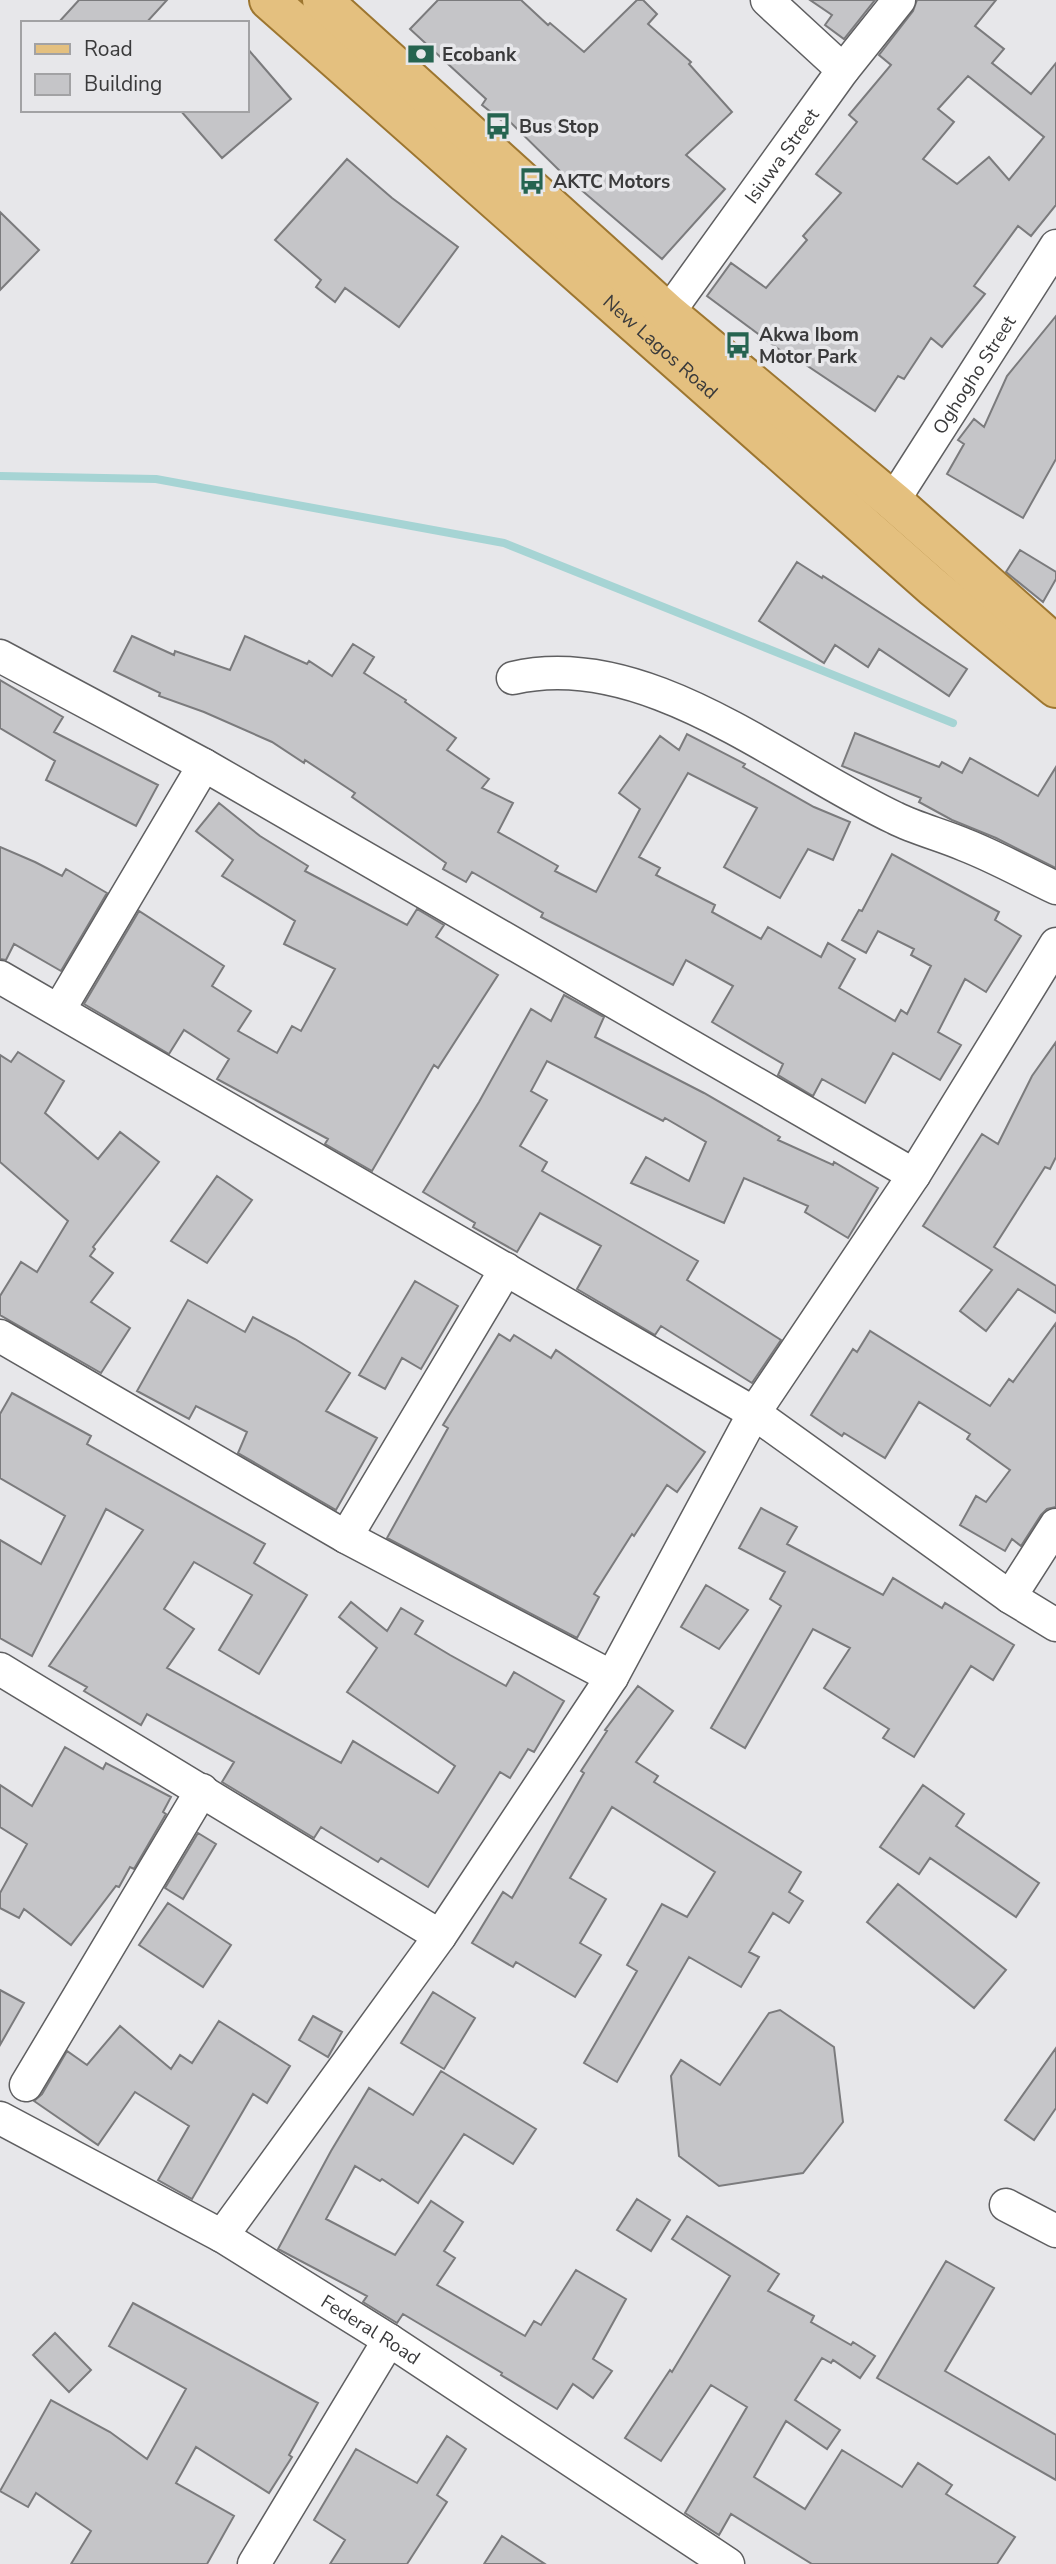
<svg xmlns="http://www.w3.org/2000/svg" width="1056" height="2564" font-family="'Nunito Sans',sans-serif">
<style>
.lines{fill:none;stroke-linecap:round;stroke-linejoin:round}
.stream{stroke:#a6d4d4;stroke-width:8}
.building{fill:#c5c5c8;stroke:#7b7b7d;stroke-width:2;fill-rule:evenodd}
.minor-casing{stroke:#5f5f61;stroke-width:35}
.major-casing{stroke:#9d7630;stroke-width:42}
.minor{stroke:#fff;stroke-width:32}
.major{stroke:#e4c07f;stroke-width:38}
.labels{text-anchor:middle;stroke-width:7;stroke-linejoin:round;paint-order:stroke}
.poi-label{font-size:19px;font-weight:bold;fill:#3a3a3b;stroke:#e7e7ea;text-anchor:start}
.street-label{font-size:19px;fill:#3a3a3b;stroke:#e7e7ea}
</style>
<rect width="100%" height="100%" fill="#e7e7ea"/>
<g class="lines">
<path class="stream" d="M 0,476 L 156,479 L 504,543 L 953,723"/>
</g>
<path class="building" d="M 79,0 L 167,0 L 146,23 L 58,23 Z
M 438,0 L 521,0 L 548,25 L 550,23 L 584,52 L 637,0 L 643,0 L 657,14 L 648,24 L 691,62 L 689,64 L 732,112 L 686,155 L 725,189 L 662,259 L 565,176 L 504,116 L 501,120 L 482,105 L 486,99 L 410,29 Z
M 810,0 L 875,0 L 844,39 L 825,25 L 832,15 Z
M 917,0 L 996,0 L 975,26 L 1004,49 L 992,63 L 1031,94 L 1056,63 L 1056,205 L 1031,236 L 1018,226 L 974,286 L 985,294 L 942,347 L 931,338 L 904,379 L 898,376 L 875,411 L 803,363 L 800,365 L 707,296 L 731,263 L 766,288 L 807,240 L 803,236 L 841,193 L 816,174 L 857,122 L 849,115 L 891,65 L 879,55 L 913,11 ZM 968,76 L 1044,137 L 1009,180 L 989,157 L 957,184 L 923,159 L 954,122 L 938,109 Z
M 247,48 L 291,99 L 222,158 L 180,110 L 247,110 Z
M 347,159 L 392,198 L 458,247 L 399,327 L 345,288 L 335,302 L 316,287 L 321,280 L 275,240 Z
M 0,212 L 39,250 L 0,290 Z
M 1056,316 L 1056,459 L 1023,518 L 947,474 L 964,444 L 958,440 L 974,419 L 984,427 L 1007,376 Z
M 1020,550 L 1056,572 L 1056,579 L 1043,602 L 1006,572 Z
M 797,562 L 822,578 L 823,576 L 967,669 L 949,696 L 879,649 L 868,667 L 835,645 L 824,663 L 759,621 Z
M 132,636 L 174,655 L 175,651 L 230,670 L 245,636 L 307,664 L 309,661 L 332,676 L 353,644 L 374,657 L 364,673 L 406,700 L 405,702 L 456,738 L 447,750 L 489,779 L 482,788 L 513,803 L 498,832 L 558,866 L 555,871 L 596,892 L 640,809 L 619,793 L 660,736 L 679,750 L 687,734 L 745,764 L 743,767 L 814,807 L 850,822 L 833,860 L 808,849 L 780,898 L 724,867 L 757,808 L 688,773 L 639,857 L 660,868 L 656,875 L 715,905 L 712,912 L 761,939 L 768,927 L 821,957 L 828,943 L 855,959 L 839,988 L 895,1021 L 901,1010 L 907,1014 L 931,966 L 911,955 L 914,949 L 878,931 L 866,953 L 842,940 L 859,910 L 862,911 L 892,854 L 999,912 L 995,920 L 1021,936 L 986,992 L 965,979 L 938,1032 L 961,1045 L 940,1080 L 893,1053 L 865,1103 L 822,1079 L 813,1096 L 778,1075 L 783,1064 L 712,1022 L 733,986 L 686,960 L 673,985 L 541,917 L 543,913 L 472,872 L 466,882 L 443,869 L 446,863 L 352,797 L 355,793 L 305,760 L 304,763 L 272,742 L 204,712 L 159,696 L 160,693 L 114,671 Z
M 0,680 L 63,717 L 54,732 L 158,785 L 136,826 L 46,780 L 55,761 L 0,728 Z
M 855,733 L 939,767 L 942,762 L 962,773 L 970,758 L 1038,796 L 1056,767 L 1056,868 L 996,838 L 952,820 L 919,802 L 921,798 L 842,766 Z
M 219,803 L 260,836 L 308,866 L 305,871 L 407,925 L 417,909 L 444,925 L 436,937 L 498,975 L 438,1068 L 434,1065 L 372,1171 L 325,1144 L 328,1139 L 217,1079 L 229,1059 L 184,1030 L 169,1054 L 84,1004 L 139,911 L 224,966 L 212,986 L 251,1011 L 238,1031 L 277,1053 L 292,1026 L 301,1031 L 335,969 L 284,944 L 295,921 L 222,876 L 233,860 L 196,831 Z
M 0,847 L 35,862 L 62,876 L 66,869 L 107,893 L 61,971 L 14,944 L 6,960 L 0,959 Z
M 564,995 L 604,1017 L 595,1037 L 704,1093 L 780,1137 L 778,1140 L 833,1165 L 834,1162 L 878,1188 L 848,1238 L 805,1212 L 808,1206 L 744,1178 L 724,1223 L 631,1183 L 646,1157 L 689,1181 L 706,1142 L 665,1118 L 663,1121 L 547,1061 L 531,1091 L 547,1100 L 520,1146 L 547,1162 L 542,1171 L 698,1261 L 687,1280 L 781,1340 L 752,1383 L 661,1326 L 655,1335 L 577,1289 L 601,1246 L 540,1213 L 517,1252 L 473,1227 L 475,1223 L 423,1192 L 479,1102 L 531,1009 L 551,1021 Z
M 1056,1042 L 1056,1157 L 1050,1169 L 1045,1167 L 994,1247 L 1056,1286 L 1056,1313 L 1018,1289 L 986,1331 L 960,1311 L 992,1270 L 923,1226 L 982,1134 L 998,1144 L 1032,1076 Z
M 18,1052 L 64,1081 L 45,1113 L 98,1159 L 120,1132 L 159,1162 L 93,1247 L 95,1249 L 90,1256 L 113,1273 L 91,1302 L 130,1328 L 101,1373 L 0,1315 L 0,1296 L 21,1262 L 37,1272 L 68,1221 L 0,1162 L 0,1055 L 11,1062 Z
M 217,1176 L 252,1200 L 207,1263 L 171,1241 Z
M 415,1281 L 458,1306 L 421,1369 L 402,1358 L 385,1389 L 359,1375 Z
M 188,1300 L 245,1332 L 253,1317 L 295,1339 L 350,1373 L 326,1411 L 377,1438 L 336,1510 L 238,1453 L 247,1432 L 196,1406 L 189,1419 L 137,1391 Z
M 1056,1323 L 1056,1507 L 1047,1509 L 1041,1515 L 1021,1546 L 1012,1539 L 1005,1551 L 960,1525 L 976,1496 L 986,1502 L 1010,1470 L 967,1439 L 970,1434 L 919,1402 L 885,1458 L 844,1433 L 842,1436 L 811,1415 L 853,1349 L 857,1352 L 870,1331 L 990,1406 L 1009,1379 L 1013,1382 Z
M 499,1334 L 510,1341 L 514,1335 L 551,1358 L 556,1350 L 705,1452 L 677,1492 L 667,1485 L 634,1536 L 632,1534 L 594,1594 L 599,1597 L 577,1638 L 387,1538 L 448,1428 L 443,1425 Z
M 12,1393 L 91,1436 L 87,1444 L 265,1544 L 254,1563 L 307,1595 L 259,1674 L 219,1650 L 252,1595 L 194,1562 L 164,1609 L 194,1629 L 167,1668 L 341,1763 L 353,1741 L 438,1793 L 455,1766 L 347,1692 L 377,1648 L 339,1617 L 351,1602 L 387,1631 L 401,1608 L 423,1621 L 415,1634 L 450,1655 L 506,1686 L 514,1672 L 564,1701 L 534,1752 L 528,1749 L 510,1778 L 500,1772 L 428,1887 L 381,1858 L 378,1862 L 321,1827 L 314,1838 L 222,1782 L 234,1762 L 147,1714 L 141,1725 L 84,1691 L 87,1687 L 49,1666 L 143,1530 L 106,1509 L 32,1656 L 0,1638 L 0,1540 L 41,1564 L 65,1516 L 0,1478 L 0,1414 Z
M 761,1508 L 797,1527 L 787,1544 L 883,1595 L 893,1578 L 942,1608 L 945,1603 L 1014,1645 L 993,1680 L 971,1666 L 914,1757 L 883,1738 L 889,1729 L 824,1688 L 850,1648 L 813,1629 L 745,1748 L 711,1728 L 781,1606 L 770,1599 L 785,1572 L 739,1548 Z
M 706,1585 L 748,1610 L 719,1649 L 681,1627 Z
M 638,1686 L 673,1711 L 636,1762 L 658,1776 L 654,1782 L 801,1872 L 789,1892 L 803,1901 L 789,1923 L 773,1913 L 749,1952 L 759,1957 L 741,1987 L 689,1957 L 617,2082 L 584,2063 L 637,1971 L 627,1965 L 662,1904 L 687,1917 L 715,1872 L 612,1807 L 570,1878 L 606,1899 L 580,1943 L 601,1955 L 575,1997 L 516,1962 L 513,1967 L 472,1943 L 503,1892 L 512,1898 L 584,1773 L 581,1771 L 607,1731 L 605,1730 Z
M 65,1747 L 103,1769 L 106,1763 L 171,1797 L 163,1812 L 166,1814 L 134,1869 L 130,1867 L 119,1887 L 116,1886 L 71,1945 L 24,1909 L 19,1918 L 0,1908 L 0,1893 L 27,1844 L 0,1827 L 0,1785 L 32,1806 Z
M 923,1785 L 964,1814 L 956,1826 L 1039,1883 L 1016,1917 L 930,1858 L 919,1874 L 880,1847 Z
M 198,1833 L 216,1844 L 183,1899 L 165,1888 Z
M 898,1884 L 1006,1970 L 974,2008 L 867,1922 Z
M 168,1903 L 231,1945 L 203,1987 L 139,1945 Z
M 0,1990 L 24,2003 L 0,2045 Z
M 433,1992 L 475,2018 L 444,2069 L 401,2043 Z
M 780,2010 L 834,2047 L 843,2122 L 803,2173 L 719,2186 L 679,2156 L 671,2076 L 681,2060 L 720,2085 L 769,2013 Z
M 313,2016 L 342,2032 L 328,2057 L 299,2040 Z
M 219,2021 L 290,2066 L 267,2103 L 253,2094 L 192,2199 L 158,2180 L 189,2126 L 135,2092 L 98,2145 L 34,2101 L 42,2094 L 67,2051 L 87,2065 L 120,2026 L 171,2069 L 180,2055 L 192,2063 Z
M 1056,2048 L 1056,2108 L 1034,2140 L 1005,2120 Z
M 441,2071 L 536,2129 L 513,2164 L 464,2134 L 418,2203 L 382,2179 L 380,2181 L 355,2166 L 326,2219 L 395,2255 L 431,2201 L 463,2222 L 444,2251 L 455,2258 L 437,2285 L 525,2336 L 534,2321 L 541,2325 L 576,2270 L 626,2299 L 593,2359 L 612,2371 L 593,2398 L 573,2384 L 557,2409 L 501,2375 L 502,2373 L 403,2314 L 397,2323 L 363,2302 L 367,2296 L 278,2249 L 331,2151 L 369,2088 L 413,2115 Z
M 637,2199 L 670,2220 L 651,2251 L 617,2230 Z
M 687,2216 L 779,2274 L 768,2291 L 814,2316 L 811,2322 L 851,2345 L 853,2342 L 875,2356 L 860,2378 L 833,2360 L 831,2363 L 822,2358 L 795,2400 L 840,2430 L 827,2449 L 786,2421 L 754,2477 L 805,2509 L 842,2450 L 902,2487 L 918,2463 L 952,2485 L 946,2494 L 1015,2537 L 997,2564 L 812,2564 L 731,2514 L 719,2535 L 685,2513 L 747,2407 L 711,2385 L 661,2461 L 625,2438 L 670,2370 L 672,2372 L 730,2276 L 672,2239 Z
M 946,2261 L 994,2288 L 945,2371 L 1056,2435 L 1056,2480 L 877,2378 Z
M 133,2303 L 318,2403 L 289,2455 L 292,2457 L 269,2493 L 196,2447 L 176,2483 L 234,2516 L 207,2564 L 71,2564 L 91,2531 L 36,2493 L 28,2507 L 0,2491 L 51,2400 L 110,2432 L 147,2459 L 186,2389 L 109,2346 Z
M 55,2333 L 91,2370 L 69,2392 L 33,2355 Z
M 447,2436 L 466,2449 L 437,2495 L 447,2502 L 407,2564 L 330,2564 L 345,2540 L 314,2520 L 356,2449 L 417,2483 Z
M 502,2536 L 545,2564 L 484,2564 Z"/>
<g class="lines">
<defs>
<g id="minor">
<path d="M 767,0 L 843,70"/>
<path id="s1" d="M 668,313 L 843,70 L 899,0"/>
<path id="s2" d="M 893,501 L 1056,246"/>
<path d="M 0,656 L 204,765 L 914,1175"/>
<path d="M 513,678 C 645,647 782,765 895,818 C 917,829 942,835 965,845 C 996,857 1026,874 1056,888"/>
<path d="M 0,977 L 754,1413 L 1010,1597 L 1056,1625"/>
<path d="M 59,1010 L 204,765"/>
<path d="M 0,1336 L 346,1537 L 612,1677"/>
<path d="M 346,1537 L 506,1269"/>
<path d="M 1010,1597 L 1056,1525"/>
<path d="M 0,1669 L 440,1936"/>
<path d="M 26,2085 L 202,1790"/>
<path id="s3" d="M 0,2118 L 222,2236 L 389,2340 L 728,2564"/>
<path d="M 1006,2205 L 1056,2231"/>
<path d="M 222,2236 L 440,1936 L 612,1677 L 754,1413 L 914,1175 L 1056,944"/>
<path d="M 254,2564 L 389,2340"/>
</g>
<g id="major">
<path id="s4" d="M 269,0 L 933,587 L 1056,688"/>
<path d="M 322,0 L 668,313 L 893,501 L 1056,645"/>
</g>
</defs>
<use href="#minor" class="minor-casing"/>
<use href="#major" class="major-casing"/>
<use href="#minor" class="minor"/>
<use href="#major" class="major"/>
</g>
<defs>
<symbol id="bank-bare" viewBox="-9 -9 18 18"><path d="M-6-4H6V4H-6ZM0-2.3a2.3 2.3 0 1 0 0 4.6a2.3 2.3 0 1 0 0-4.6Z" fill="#266450" stroke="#e7e7ea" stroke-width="2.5" paint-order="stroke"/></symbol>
<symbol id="bus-bare" viewBox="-9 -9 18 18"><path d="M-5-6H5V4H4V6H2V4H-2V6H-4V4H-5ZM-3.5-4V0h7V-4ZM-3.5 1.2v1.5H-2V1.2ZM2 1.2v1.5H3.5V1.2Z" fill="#266450" stroke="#e7e7ea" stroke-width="2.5" paint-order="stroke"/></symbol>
</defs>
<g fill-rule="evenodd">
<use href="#bank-bare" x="402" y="35" width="38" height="38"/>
<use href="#bus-bare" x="479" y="107" width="38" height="38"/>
<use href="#bus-bare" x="513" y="162" width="38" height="38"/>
<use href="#bus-bare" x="719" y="326" width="38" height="38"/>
</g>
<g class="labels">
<g class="poi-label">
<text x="442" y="61">Ecobank</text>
<text x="519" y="133">Bus Stop</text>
<text x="553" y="188">AKTC Motors</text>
<text x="759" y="341">Akwa Ibom<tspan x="759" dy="22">Motor Park</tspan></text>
</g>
<g class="street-label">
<text dy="7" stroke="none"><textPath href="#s1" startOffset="194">Isiuwa Street</textPath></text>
<text dy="7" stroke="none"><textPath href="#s4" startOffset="523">New Lagos Road</textPath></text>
<text dy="7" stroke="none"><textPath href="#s2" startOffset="150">Oghogho Street</textPath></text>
<text dy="7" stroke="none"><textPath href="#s3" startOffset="427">Federal Road</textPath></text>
</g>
</g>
<rect x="21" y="21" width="228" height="91" fill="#e7e7ea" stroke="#a2a2a4" stroke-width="2"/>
<rect x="35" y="44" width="35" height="10" fill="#e4c07f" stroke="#a2a2a4" stroke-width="2"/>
<text x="84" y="56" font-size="21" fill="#3a3a3b">Road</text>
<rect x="35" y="74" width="35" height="21" fill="#c5c5c8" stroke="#a2a2a4" stroke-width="2"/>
<text x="84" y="91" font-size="21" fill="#3a3a3b">Building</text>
</svg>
